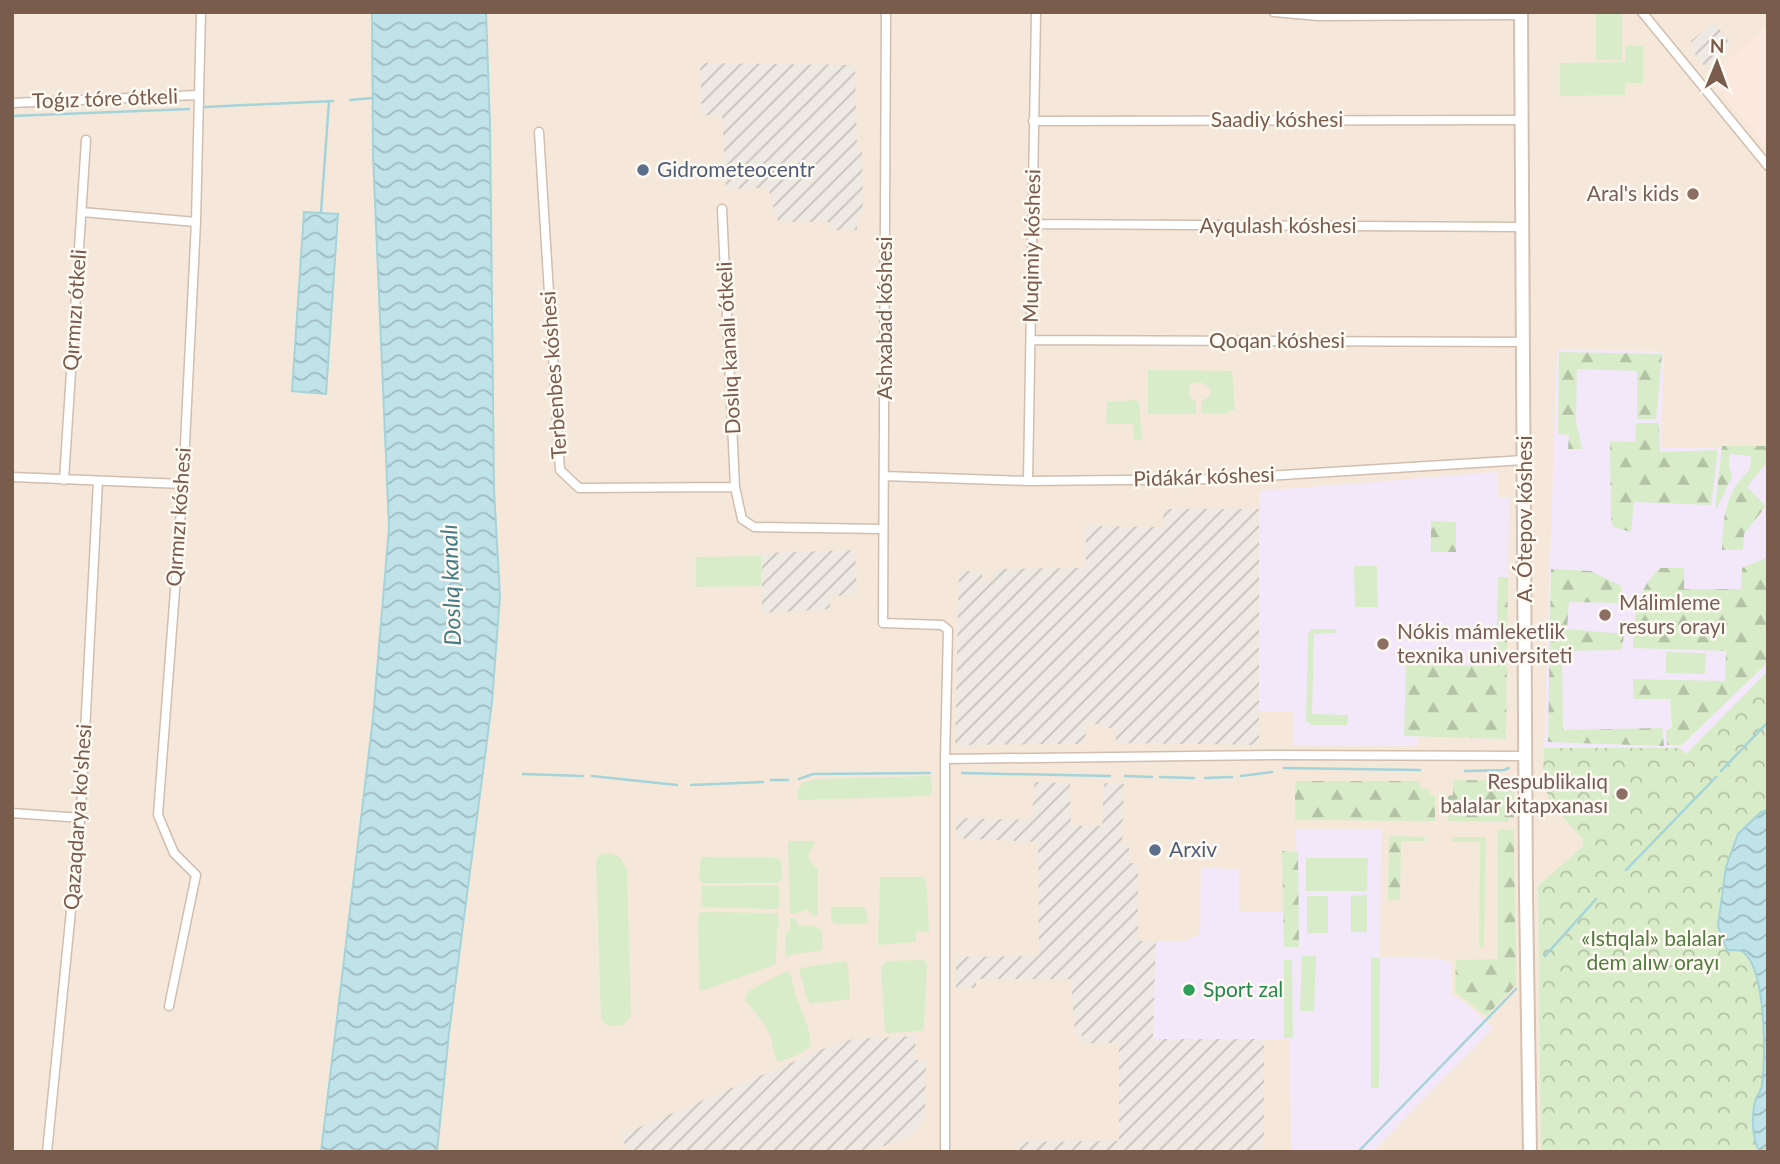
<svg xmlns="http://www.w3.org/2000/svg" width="1780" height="1164" font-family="Lato,sans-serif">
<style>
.residential{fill:#f5e8da}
.commercial{fill:#fde8e0}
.industrial{fill:url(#industrial-furrows)}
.education{fill:#f3e8fa}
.green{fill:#d8ecc9}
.forest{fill:url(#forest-firs)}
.park{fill:url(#park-crowns)}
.water{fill:url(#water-waves);stroke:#a5d3da;stroke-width:2}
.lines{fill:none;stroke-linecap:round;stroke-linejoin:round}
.stream{stroke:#a5d3da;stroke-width:2.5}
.street-casing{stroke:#d1beb0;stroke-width:11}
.secondary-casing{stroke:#d6c0b0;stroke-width:16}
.street{stroke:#fff;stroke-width:8}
.secondary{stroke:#fff;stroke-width:12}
.service-dot{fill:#5c6f8a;stroke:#fffaf3;stroke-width:2.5}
.education-dot{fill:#8d6e63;stroke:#fffaf3;stroke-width:2.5}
.leisure-dot{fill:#2e9e5b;stroke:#fffaf3;stroke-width:2.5}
.labels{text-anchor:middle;stroke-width:5;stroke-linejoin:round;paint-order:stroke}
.street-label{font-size:21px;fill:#7a5c4d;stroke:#fffaf3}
.service-label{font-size:21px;fill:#4e5e75;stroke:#fffaf3;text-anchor:start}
.education-label{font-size:21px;fill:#785e54;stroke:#fffaf3;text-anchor:end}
.park-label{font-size:21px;fill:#537a41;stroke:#fffaf3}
.leisure-label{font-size:21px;fill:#27864d;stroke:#fffaf3;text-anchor:start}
.water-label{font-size:23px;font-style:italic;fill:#437c86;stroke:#fffaf3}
</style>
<defs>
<pattern id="industrial-furrows" width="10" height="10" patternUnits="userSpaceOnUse" patternTransform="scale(1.75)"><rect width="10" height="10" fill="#efe9e4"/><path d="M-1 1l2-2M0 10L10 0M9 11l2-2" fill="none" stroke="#c7c0bb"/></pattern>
<pattern id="forest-firs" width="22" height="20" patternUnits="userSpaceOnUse" patternTransform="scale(1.75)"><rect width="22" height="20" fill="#d8ecc9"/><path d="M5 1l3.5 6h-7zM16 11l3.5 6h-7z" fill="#b4c2a5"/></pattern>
<pattern id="park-crowns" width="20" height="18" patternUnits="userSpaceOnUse" patternTransform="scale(1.75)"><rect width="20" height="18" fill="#d8ecc9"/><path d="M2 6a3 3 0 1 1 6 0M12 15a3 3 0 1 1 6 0" fill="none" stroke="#b4c2a5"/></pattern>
<pattern id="water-waves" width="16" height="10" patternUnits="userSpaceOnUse" patternTransform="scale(1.75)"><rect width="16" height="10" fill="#bfe3e8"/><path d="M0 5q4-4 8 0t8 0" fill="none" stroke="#a0bbbe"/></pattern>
</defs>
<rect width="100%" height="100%" fill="#fdf6ec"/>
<path class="residential" d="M 12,12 L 1768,12 L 1768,1152 L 12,1152 Z"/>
<path class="commercial" d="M 1768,25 L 1768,140 L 1763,144 L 1709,77 Z"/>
<path class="industrial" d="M 1714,22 L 1732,45 L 1706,68 L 1691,49 L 1695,46 L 1691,41 Z
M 700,63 L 855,65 L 857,152 L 862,152 L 863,213 L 857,214 L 857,230 L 830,230 L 829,222 L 778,222 L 768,188 L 726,189 L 722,115 L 702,115 Z
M 1163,509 L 1259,509 L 1259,745 L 1116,743 L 1116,730 L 1096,724 L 1086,724 L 1085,744 L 955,745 L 959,571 L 982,571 L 982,580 L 993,581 L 994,569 L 1086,568 L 1086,526 L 1163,527 Z
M 855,550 L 857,595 L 830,596 L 830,609 L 762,613 L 762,553 Z
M 1034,782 L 1070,783 L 1071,826 L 1102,826 L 1104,783 L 1124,784 L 1122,844 L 1129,844 L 1129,863 L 1138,863 L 1138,941 L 1156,942 L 1153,1038 L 1264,1038 L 1264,1152 L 1016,1152 L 1016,1142 L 1119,1141 L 1119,1043 L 1082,1043 L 1082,1035 L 1075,1035 L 1071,979 L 976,979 L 976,988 L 956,988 L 956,957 L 1039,956 L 1038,842 L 956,838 L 956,818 L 1032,820 Z
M 915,1036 L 916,1060 L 926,1060 L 925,1118 L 910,1136 L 868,1152 L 627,1152 L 621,1131 L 625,1129 L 626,1133 L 830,1046 L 853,1039 Z"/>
<path class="education" d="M 1557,350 L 1664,351 L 1661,448 L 1768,446 L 1768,671 L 1686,755 L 1680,748 L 1544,748 Z
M 1498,472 L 1497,497 L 1509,498 L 1506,739 L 1418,737 L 1418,746 L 1294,746 L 1294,711 L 1259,711 L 1259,491 Z
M 1296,830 L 1381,830 L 1380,957 L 1443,959 L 1452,964 L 1452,995 L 1467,1004 L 1493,1028 L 1372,1152 L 1291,1152 L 1290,1039 L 1153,1039 L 1156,942 L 1183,942 L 1200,934 L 1201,867 L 1239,870 L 1239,912 L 1297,911 Z"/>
<path class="green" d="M 1596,12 L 1622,12 L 1622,60 L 1596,60 Z
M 1626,46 L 1643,46 L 1643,83 L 1625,83 L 1625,95 L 1560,96 L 1560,63 L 1625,62 Z
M 1148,370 L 1232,371 L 1235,410 L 1228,411 L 1227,414 L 1201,413 L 1201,402 L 1210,396 L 1211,390 C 1205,382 1200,381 1190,384 L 1189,396 L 1196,402 L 1196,414 L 1148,414 Z
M 1136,400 L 1139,403 L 1142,439 L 1134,440 L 1133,424 L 1106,424 L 1107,402 Z
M 761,556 L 761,586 L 696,587 L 696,557 Z
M 1354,566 L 1377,566 L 1378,607 L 1355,607 Z
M 1312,629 L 1336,629 L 1336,633 L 1314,634 L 1312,714 L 1348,715 L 1347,725 L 1312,725 L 1306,721 L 1308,634 Z
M 1666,652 L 1706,653 L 1705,674 L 1666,673 Z
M 927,776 L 931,777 L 932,792 L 930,796 L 799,800 L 797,792 L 803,782 L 820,779 Z
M 1452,837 L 1486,837 L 1484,947 L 1479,947 L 1480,842 L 1452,842 Z
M 788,841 L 814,841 L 813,847 L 809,852 L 809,860 L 818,869 L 818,916 L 813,916 L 807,909 L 796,914 L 790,914 Z
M 602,853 C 617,853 621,856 627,870 L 631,1016 L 624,1025 L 608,1026 L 601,1019 L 596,860 Z
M 702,857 L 776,858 L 781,861 L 782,879 L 778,883 L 703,883 L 699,880 L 700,862 Z
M 1306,858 L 1368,858 L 1367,891 L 1306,891 Z
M 880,877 L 924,877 L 927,888 L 929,932 L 916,932 L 916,942 L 878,945 Z
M 776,885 L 779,888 L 779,907 L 776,909 L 701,907 L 702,886 Z
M 1367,895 L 1367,932 L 1351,932 L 1351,896 Z
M 1307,896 L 1328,896 L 1328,933 L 1307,933 Z
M 831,907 L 865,907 L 868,921 L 866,924 L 836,924 L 831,920 Z
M 701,912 L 778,913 L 779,928 L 777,930 L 776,964 L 702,991 L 699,989 L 698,916 Z
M 790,918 L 794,918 L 800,926 L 813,925 L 822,931 L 822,950 L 785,956 L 786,932 L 790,931 Z
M 1302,956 L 1316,956 L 1314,1011 L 1300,1011 Z
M 1371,958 L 1380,958 L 1379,1088 L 1371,1088 Z
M 924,960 L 927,964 L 924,1028 L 921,1031 L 888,1033 L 885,1032 L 881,968 L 886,961 Z
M 1284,960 L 1292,960 L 1293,1038 L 1284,1038 Z
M 845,961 L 848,964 L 850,999 L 810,1004 C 804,994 804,983 799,972 L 801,968 Z
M 787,971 L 791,975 C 794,1000 810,1021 811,1046 L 796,1056 L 778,1062 C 772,1052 773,1039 767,1029 C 763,1023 752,1007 746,1002 L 745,996 L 750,990 Z"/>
<path class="forest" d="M 1559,352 L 1662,354 L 1656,419 L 1637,419 L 1637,371 L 1577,369 L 1576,421 L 1582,449 L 1568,449 L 1569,435 L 1558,434 Z
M 1636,423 L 1659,423 L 1660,452 L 1718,450 L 1711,505 L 1634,502 L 1631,532 L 1614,527 L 1611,521 L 1610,441 L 1635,442 Z
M 1722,446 L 1768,446 L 1768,461 L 1747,487 L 1766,506 L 1744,534 L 1743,550 L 1722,550 C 1723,516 1725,493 1750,469 L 1751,456 L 1730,454 L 1729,466 L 1732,477 L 1717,508 L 1715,508 Z
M 1431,521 L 1456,522 L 1456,552 L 1431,552 Z
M 1768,557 L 1768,662 L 1682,745 L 1667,745 L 1666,730 L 1672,728 L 1670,699 L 1633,699 L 1633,679 L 1725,681 L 1726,651 L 1633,648 C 1634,617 1636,590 1660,568 L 1684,568 L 1684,589 L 1741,589 L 1742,568 Z
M 1551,569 L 1591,571 L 1621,586 L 1622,593 L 1619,603 L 1569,602 L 1567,629 L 1624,634 L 1622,650 L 1562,651 L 1563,730 L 1662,728 L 1664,746 L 1548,742 Z
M 1498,577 L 1508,577 L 1506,739 L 1404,736 L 1406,664 L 1496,666 Z
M 1453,780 L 1514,781 L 1514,818 L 1509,818 L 1508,822 L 1448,821 L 1448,796 L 1453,795 Z
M 1295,781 L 1420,781 L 1420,788 L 1429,789 L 1429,796 L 1435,796 L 1435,821 L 1295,820 Z
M 1498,830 L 1514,830 L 1516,985 L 1486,1016 L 1455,992 L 1456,960 L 1498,959 Z
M 1389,836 L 1425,837 L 1425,841 L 1401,841 L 1400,900 L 1388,900 Z
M 1282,851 L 1298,852 L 1299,947 L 1284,947 Z"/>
<path class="park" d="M 1768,671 L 1768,1152 L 1541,1152 L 1538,886 L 1583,846 L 1583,840 L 1551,803 L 1543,783 L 1544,748 L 1680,748 L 1686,754 Z"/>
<path class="water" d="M 372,12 L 486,12 L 490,126 L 494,490 L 500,596 L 492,702 L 449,1033 L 437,1152 L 321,1152 L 373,718 L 389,527 L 373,155 Z
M 304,212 L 338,214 L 326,394 L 292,391 Z
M 1768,810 L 1768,1152 L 1760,1152 C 1752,1141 1751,1113 1756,1099 C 1758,1094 1762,1090 1762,1084 C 1766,1057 1766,968 1743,952 C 1738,949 1732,950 1727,950 L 1718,926 L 1726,867 L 1738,834 L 1761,812 Z"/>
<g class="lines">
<path class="stream" d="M 350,100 L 373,98
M 204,107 L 333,101
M 12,116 L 189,109
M 321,213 L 329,101
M 1284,768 L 1420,770
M 1465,771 L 1504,770 L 1509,768
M 1721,771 L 1768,722
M 962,773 L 1110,776
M 523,774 L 583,776
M 592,776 L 677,785
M 1125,776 L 1152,777
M 1241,776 L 1272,772
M 1160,777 L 1194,778
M 1205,778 L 1232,777
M 799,779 L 813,774 L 930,773
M 771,780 L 788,780
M 691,785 L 763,782
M 1626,870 L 1716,777
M 1545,956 L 1596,899
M 1358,1152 L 1516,989"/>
<defs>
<path id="street" d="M 886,12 L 883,623 L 942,625 L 948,630 L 945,759 L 945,1152
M 1274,12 L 1318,16 L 1521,15
M 1642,12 L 1768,166
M 12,103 L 198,95
M 1033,121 L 1521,120
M 539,132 L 560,470 L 579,488 L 735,487 L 742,519 L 754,527 L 882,529
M 722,209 L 735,487
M 82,212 L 196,222
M 1033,224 L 1523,227
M 1031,340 L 1523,342
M 884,476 L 1028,481 L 1219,479 L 1524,460
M 12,477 L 183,484
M 64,480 L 86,140
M 1028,481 L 1036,12
M 945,759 L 1277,755 L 1526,756
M 12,813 L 81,818
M 169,1006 L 196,875 L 174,853 L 158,815 L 183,484 L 196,222 L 201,12
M 47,1152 L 81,810 L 98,481"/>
<path id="secondary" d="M 1521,12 L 1526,895 L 1530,1152"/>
</defs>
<use href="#street" class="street-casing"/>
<use href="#secondary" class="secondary-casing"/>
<use href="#street" class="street"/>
<use href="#secondary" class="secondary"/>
</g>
<g class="service-dot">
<circle cx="643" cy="170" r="7"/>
<circle cx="1155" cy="850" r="7"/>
</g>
<g class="education-dot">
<circle cx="1693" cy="194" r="7"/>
<circle cx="1605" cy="615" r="7"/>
<circle cx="1383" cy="644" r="7"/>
<circle cx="1622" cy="794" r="7"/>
</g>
<circle class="leisure-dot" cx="1189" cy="990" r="7"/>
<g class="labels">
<g class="street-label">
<text transform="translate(105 99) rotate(-2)" y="7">Toǵız tóre ótkeli</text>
<text x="1277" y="127">Saadiy kóshesi</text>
<text x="1278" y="233">Ayqulash kóshesi</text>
<text transform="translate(1032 246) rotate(-89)" y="7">Muqimiy kóshesi</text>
<text transform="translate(75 310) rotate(-86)" y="7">Qırmızı ótkeli</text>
<text transform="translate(885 318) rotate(-90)" y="7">Ashxabad kóshesi</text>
<text x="1277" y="348">Qoqan kóshesi</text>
<text transform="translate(729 348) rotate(-93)" y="7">Doslıq kanalı ótkeli</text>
<text transform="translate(554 375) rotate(-94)" y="7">Terbenbes kóshesi</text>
<text transform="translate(1204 477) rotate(-2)" y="7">Pidákár kóshesi</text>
<text transform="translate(179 517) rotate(-86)" y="7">Qırmızı kóshesi</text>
<text transform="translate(1525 519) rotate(-90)" y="7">A. Ótepov kóshesi</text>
<text transform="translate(78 817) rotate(-86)" y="7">Qazaqdarya ko'shesi</text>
</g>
<g class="service-label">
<text x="657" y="177">Gidrometeocentr</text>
<text x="1169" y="857">Arxiv</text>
</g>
<g class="education-label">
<text x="1679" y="201">Aral's kids</text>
<text x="1619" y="610" text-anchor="start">Málimleme<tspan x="1619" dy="24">resurs orayı</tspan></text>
<text x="1397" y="639" text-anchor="start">Nókis mámleketlik<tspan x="1397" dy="24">texnika universiteti</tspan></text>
<text x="1608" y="789">Respublikalıq<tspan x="1608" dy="24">balalar kitapxanası</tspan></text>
</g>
<g class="park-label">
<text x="1653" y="946">«Istıqlal» balalar<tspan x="1653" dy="24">dem alıw orayı</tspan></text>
</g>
<g class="leisure-label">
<text x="1203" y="997">Sport zal</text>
</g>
<g class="water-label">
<text transform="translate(451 585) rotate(-92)" y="8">Doslıq kanalı</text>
</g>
</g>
<rect width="1780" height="1164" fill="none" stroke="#7a5c4d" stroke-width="28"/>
<g transform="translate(1717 63) rotate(1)" stroke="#fffaf3" stroke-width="5" paint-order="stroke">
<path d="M0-5L12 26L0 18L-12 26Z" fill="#7a5c4d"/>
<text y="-10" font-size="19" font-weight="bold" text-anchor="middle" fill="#7a5c4d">N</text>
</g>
</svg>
